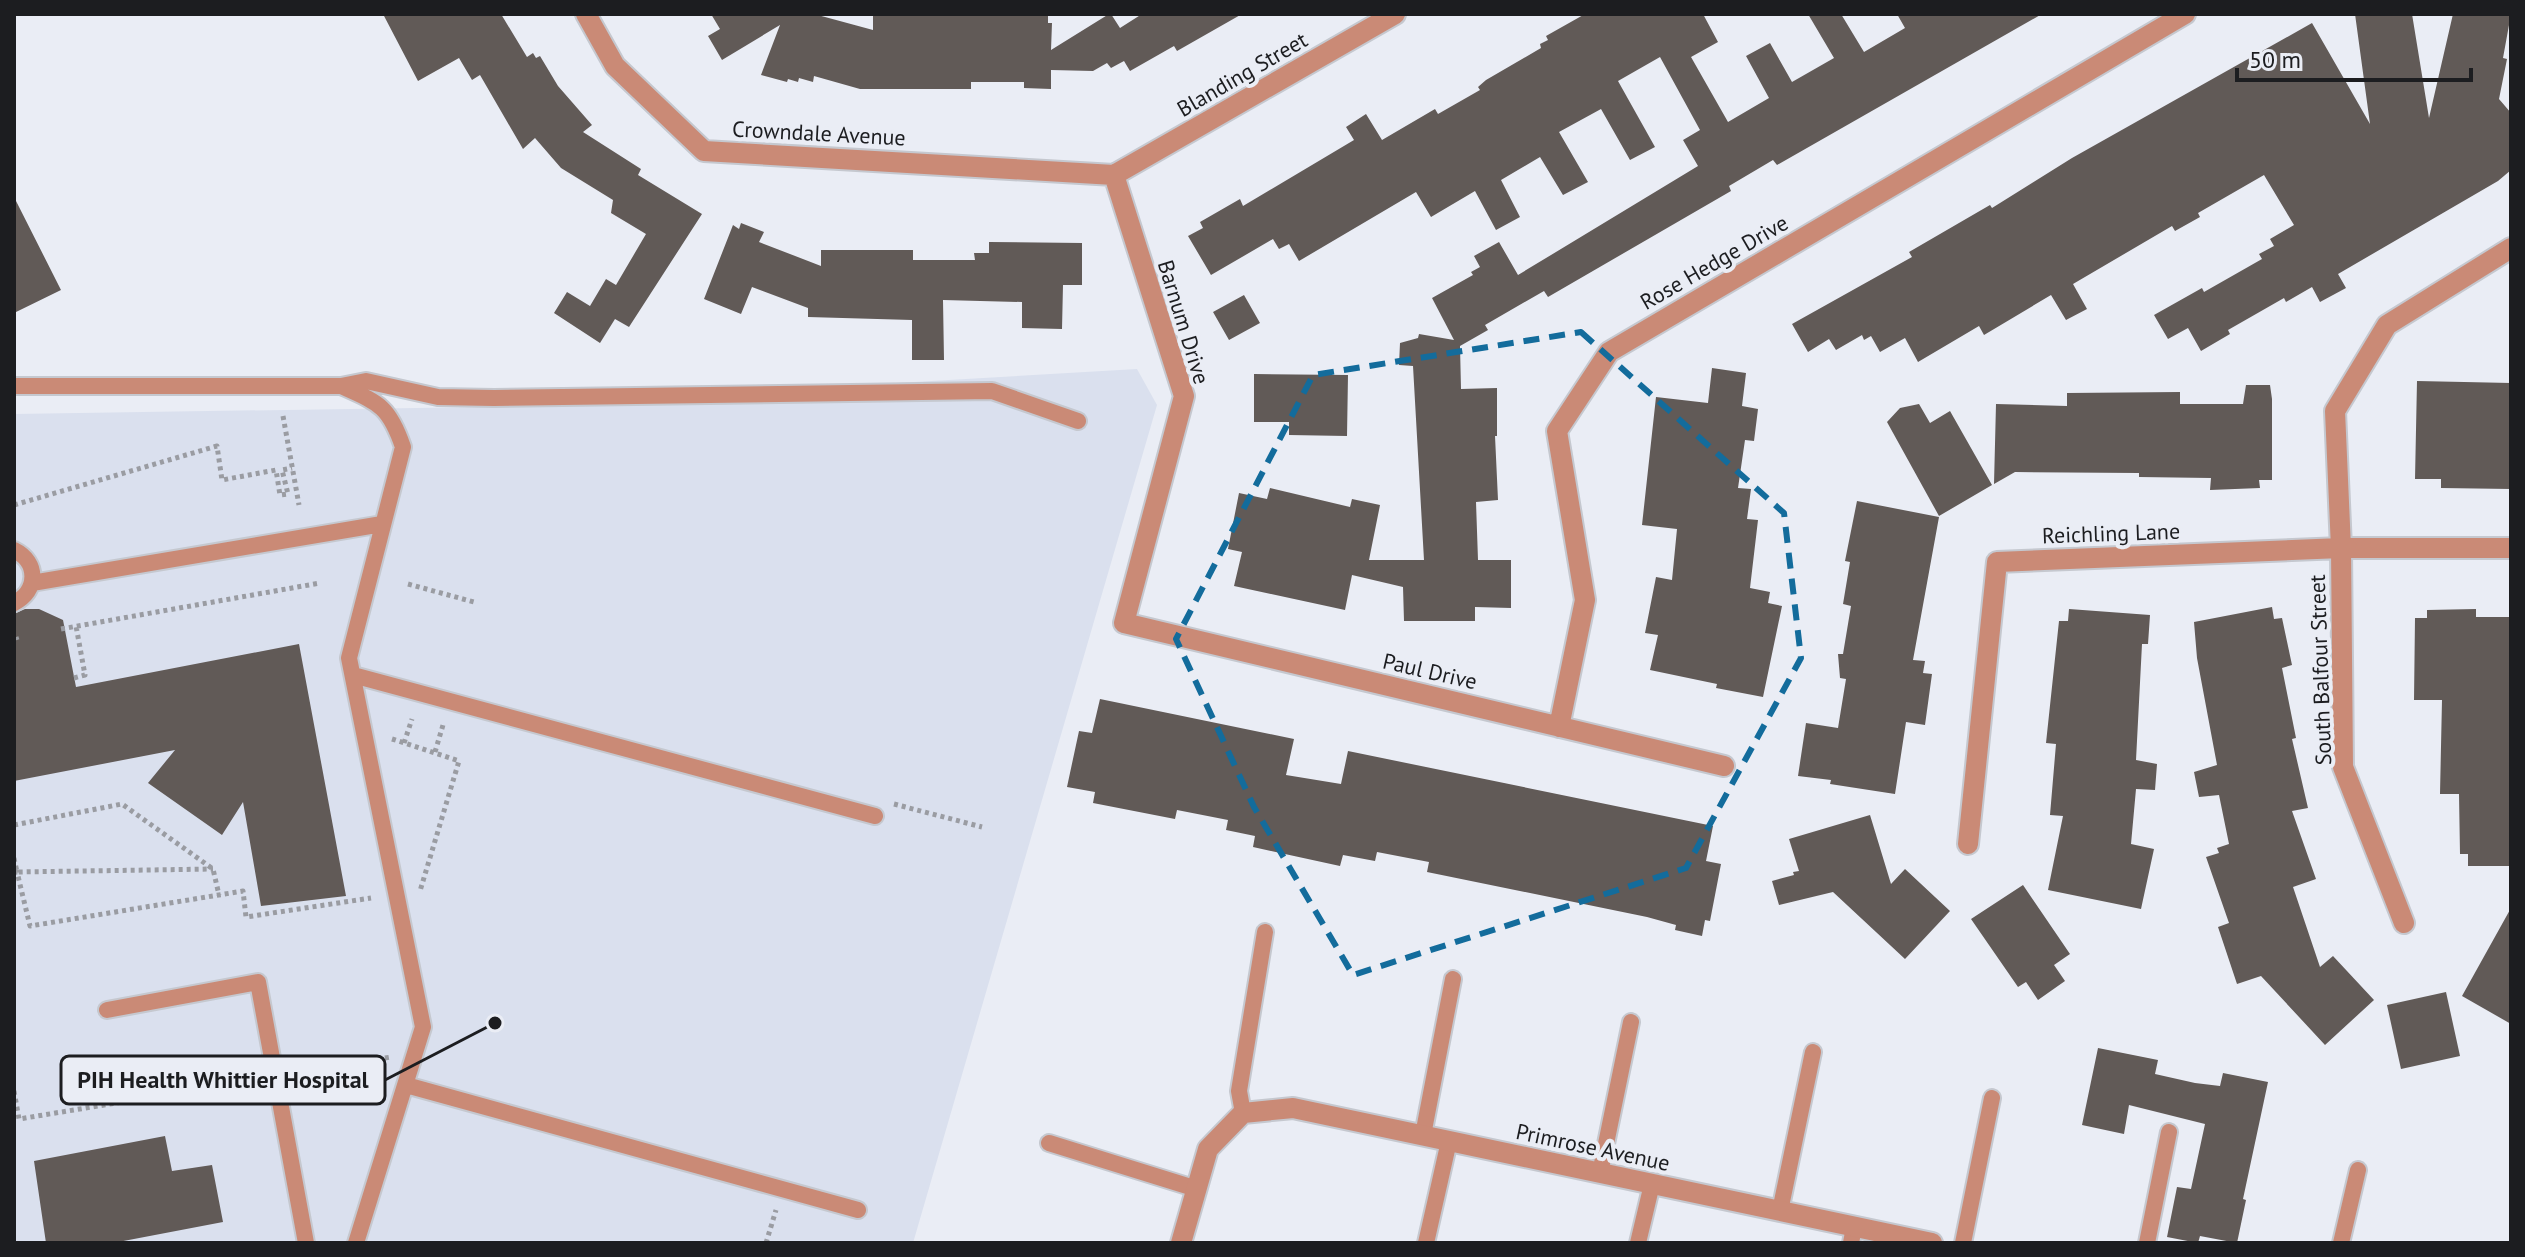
<svg xmlns="http://www.w3.org/2000/svg" width="2525" height="1257" font-family="'PT Sans',sans-serif">
<style>
.built{fill:#dae0ee}
.building{fill:#615a57}
.lines{fill:none;stroke-linecap:round;stroke-linejoin:round}
.lane-casing{stroke:#c5c8cf;stroke-width:20}
.street-casing{stroke:#c5c8cf;stroke-width:24}
.path{stroke:#9a9ca2;stroke-width:5;stroke-dasharray:4 4;stroke-linecap:butt}
.lane{stroke:#ca8a76;stroke-width:16}
.street{stroke:#ca8a76;stroke-width:20}
.path-bridge{stroke:#9a9ca2;stroke-width:5;stroke-dasharray:4 4;stroke-linecap:butt}
.marked{fill:none;stroke:#136c9c;stroke-width:6;stroke-dasharray:16 10;stroke-linejoin:round}
.labels{text-anchor:middle;stroke-width:8;stroke-linejoin:round;paint-order:stroke}
.street-label{font-size:22px;fill:#1c1d20;stroke:#eaedf5}
.leader{fill:none;stroke:#1c1d20;stroke-width:3}
.callout-dot{fill:#1c1d20;stroke:#eaedf5;stroke-width:3}
.callout{fill:#eaedf5;stroke:#1c1d20;stroke-width:3}
.callout-label{font-size:24px;text-anchor:middle;font-weight:bold;fill:#1c1d20}
</style>
<rect width="100%" height="100%" fill="#eaedf5"/>
<path class="built" d="M 1137,369 L 1157,405 L 913,1243 L 14,1243 L 14,414 L 481,407 Z"/>
<path class="building" d="M 383,14 L 501,14 L 527,57 L 533,53 L 536,58 L 540,56 L 558,86 L 592,125 L 583,132 L 641,169 L 638,175 L 702,214 L 629,327 L 615,319 L 600,343 L 554,313 L 567,292 L 590,306 L 606,279 L 616,285 L 646,234 L 611,213 L 613,200 L 561,168 L 535,138 L 523,149 L 480,75 L 472,80 L 459,58 L 418,81 Z
M 711,14 L 814,14 L 873,30 L 873,16 L 1048,14 L 1048,23 L 1052,23 L 1051,50 L 1109,14 L 1111,14 L 1120,28 L 1142,14 L 1242,14 L 1177,51 L 1174,46 L 1130,71 L 1124,61 L 1111,68 L 1107,63 L 1093,71 L 1051,70 L 1051,89 L 1024,88 L 1024,82 L 971,82 L 971,89 L 860,89 L 814,76 L 813,82 L 799,78 L 798,82 L 788,79 L 787,82 L 761,75 L 780,25 L 722,60 L 708,36 L 720,29 Z
M 1585,14 L 1703,14 L 1718,42 L 1691,57 L 1728,122 L 1769,98 L 1746,56 L 1770,43 L 1792,82 L 1834,58 L 1808,14 L 1841,14 L 1864,52 L 1905,28 L 1897,14 L 2042,14 L 1777,165 L 1773,160 L 1729,186 L 1731,191 L 1548,297 L 1544,291 L 1485,325 L 1488,330 L 1460,346 L 1461,389 L 1497,388 L 1497,436 L 1495,436 L 1498,500 L 1476,502 L 1478,560 L 1511,560 L 1511,608 L 1475,607 L 1475,621 L 1404,621 L 1403,587 L 1352,575 L 1345,610 L 1234,586 L 1242,552 L 1228,549 L 1239,493 L 1267,499 L 1270,488 L 1350,507 L 1352,499 L 1380,505 L 1369,560 L 1424,560 L 1413,366 L 1399,365 L 1400,343 L 1418,338 L 1419,334 L 1454,340 L 1432,298 L 1473,275 L 1471,272 L 1480,267 L 1474,256 L 1499,242 L 1518,275 L 1698,166 L 1683,140 L 1700,130 L 1660,57 L 1618,81 L 1655,147 L 1630,160 L 1601,109 L 1559,132 L 1588,182 L 1563,195 L 1540,157 L 1501,180 L 1520,217 L 1496,230 L 1475,191 L 1431,217 L 1416,192 L 1299,261 L 1289,244 L 1279,249 L 1273,239 L 1211,275 L 1188,236 L 1203,228 L 1200,222 L 1240,199 L 1243,206 L 1354,140 L 1346,127 L 1366,114 L 1382,140 L 1435,109 L 1438,114 L 1480,90 L 1478,87 L 1486,80 L 1541,48 L 1540,44 L 1548,40 L 1546,36 Z
M 2355,14 L 2412,14 L 2429,118 L 2453,14 L 2511,14 L 2503,58 L 2507,59 L 2499,99 L 2511,113 L 2511,170 L 2498,181 L 2338,274 L 2346,288 L 2320,302 L 2312,287 L 2286,302 L 2284,298 L 2228,330 L 2230,334 L 2201,351 L 2188,328 L 2168,339 L 2154,315 L 2202,288 L 2204,292 L 2262,259 L 2259,254 L 2274,246 L 2270,239 L 2294,225 L 2264,175 L 2198,213 L 2200,217 L 2175,231 L 2172,226 L 2073,284 L 2087,309 L 2066,320 L 2051,295 L 1984,335 L 1979,326 L 1918,362 L 1905,338 L 1880,352 L 1871,336 L 1864,340 L 1862,335 L 1836,350 L 1829,339 L 1808,352 L 1792,324 L 1912,257 L 1909,252 L 1940,234 L 1990,205 L 1992,208 L 2072,158 L 2312,23 L 2370,124 Z
M 14,197 L 61,290 L 14,313 Z
M 741,223 L 764,232 L 759,242 L 821,266 L 821,250 L 913,250 L 913,260 L 975,260 L 974,253 L 989,253 L 989,242 L 1082,243 L 1082,285 L 1063,285 L 1062,329 L 1022,328 L 1022,302 L 943,300 L 944,360 L 912,360 L 912,320 L 808,317 L 808,308 L 752,287 L 741,314 L 704,299 L 733,225 L 739,229 Z
M 1244,295 L 1260,323 L 1229,340 L 1213,312 Z
M 1712,368 L 1746,373 L 1742,406 L 1758,409 L 1754,441 L 1745,440 L 1738,488 L 1751,489 L 1747,519 L 1758,520 L 1750,588 L 1770,592 L 1768,603 L 1782,606 L 1763,697 L 1716,688 L 1717,684 L 1650,670 L 1658,635 L 1645,633 L 1656,577 L 1672,580 L 1677,529 L 1642,525 L 1656,397 L 1708,403 Z
M 1254,374 L 1348,375 L 1347,436 L 1289,435 L 1289,422 L 1254,422 Z
M 2417,381 L 2511,383 L 2511,489 L 2441,488 L 2441,479 L 2415,479 Z
M 2246,385 L 2270,385 L 2272,399 L 2272,480 L 2259,480 L 2260,488 L 2210,490 L 2211,478 L 2139,477 L 2139,473 L 2015,472 L 1994,484 L 1996,404 L 2067,406 L 2067,393 L 2180,392 L 2180,404 L 2243,404 Z
M 1919,404 L 1930,423 L 1950,411 L 1992,485 L 1939,516 L 1887,422 L 1900,408 Z
M 1857,501 L 1939,517 L 1913,660 L 1925,661 L 1923,673 L 1932,674 L 1925,725 L 1906,722 L 1895,794 L 1830,784 L 1831,780 L 1798,776 L 1806,723 L 1838,728 L 1846,679 L 1840,678 L 1838,654 L 1843,654 L 1851,606 L 1843,604 L 1850,562 L 1845,561 Z
M 2272,607 L 2274,619 L 2282,618 L 2292,665 L 2282,668 L 2296,738 L 2292,739 L 2308,808 L 2292,811 L 2316,879 L 2293,887 L 2320,967 L 2333,956 L 2374,1000 L 2325,1045 L 2261,976 L 2237,984 L 2218,927 L 2229,923 L 2206,857 L 2219,853 L 2217,848 L 2229,844 L 2219,795 L 2199,797 L 2194,772 L 2217,765 L 2197,658 L 2194,622 Z
M 25,609 L 39,609 L 63,620 L 76,687 L 299,644 L 346,896 L 261,906 L 243,802 L 222,835 L 148,783 L 175,750 L 14,781 L 14,614 Z
M 2069,609 L 2150,615 L 2148,644 L 2142,644 L 2136,760 L 2157,764 L 2155,790 L 2136,789 L 2131,844 L 2154,849 L 2141,909 L 2048,890 L 2063,816 L 2050,815 L 2056,744 L 2046,743 L 2059,621 L 2068,621 Z
M 2476,609 L 2476,617 L 2511,617 L 2511,866 L 2468,866 L 2468,854 L 2460,854 L 2459,794 L 2440,794 L 2442,700 L 2414,700 L 2415,618 L 2427,618 L 2427,610 Z
M 1100,699 L 1294,739 L 1286,775 L 1341,784 L 1348,751 L 1713,826 L 1706,861 L 1721,864 L 1710,921 L 1705,920 L 1702,936 L 1675,930 L 1676,925 L 1647,917 L 1427,872 L 1429,862 L 1377,852 L 1375,861 L 1343,855 L 1340,866 L 1253,847 L 1255,836 L 1226,830 L 1228,820 L 1177,810 L 1175,819 L 1093,803 L 1095,792 L 1067,787 L 1079,731 L 1092,733 Z
M 1870,815 L 1891,884 L 1905,869 L 1950,911 L 1905,959 L 1833,892 L 1779,905 L 1772,881 L 1794,875 L 1793,872 L 1799,871 L 1789,839 Z
M 2023,885 L 2070,954 L 2054,965 L 2065,981 L 2038,1000 L 2026,982 L 2018,987 L 1971,919 Z
M 2511,908 L 2511,1024 L 2462,996 Z
M 2446,992 L 2460,1056 L 2401,1069 L 2387,1005 Z
M 2098,1048 L 2158,1060 L 2155,1074 L 2195,1083 L 2220,1086 L 2223,1073 L 2268,1082 L 2243,1199 L 2246,1200 L 2237,1243 L 2200,1236 L 2198,1243 L 2167,1237 L 2177,1187 L 2191,1189 L 2205,1124 L 2129,1105 L 2124,1134 L 2082,1125 Z
M 165,1136 L 172,1171 L 212,1165 L 223,1222 L 113,1243 L 46,1243 L 34,1161 Z"/>
<g class="lines">
<defs>
<path id="lane" d="M 14,386 L 341,386 L 366,381 L 438,397 L 494,398 L 992,391 L 1078,421
M 341,386 C 379,403 389,406 403,447 L 349,658 L 423,1027 L 356,1243
M 14,550 C 39,562 38,591 14,603
M 32,583 L 382,524
M 353,675 L 875,816
M 107,1010 L 258,982 L 306,1243
M 406,1085 L 858,1210
M 1243,1113 L 1239,1091 L 1265,932
M 1423,1135 L 1453,979
M 1049,1143 L 1197,1189
M 1600,1173 L 1631,1022
M 1780,1211 L 1813,1052
M 1426,1243 L 1449,1141
M 1638,1243 L 1652,1184
M 1851,1243 L 1854,1227
M 1963,1243 L 1992,1098
M 2147,1243 L 2169,1132
M 2341,1243 L 2358,1170"/>
<path id="street" d="M 586,14 L 615,66 L 704,151 L 1114,175
M 1114,175 L 1184,396 L 1124,623 L 1724,766
M 1114,175 L 1395,14
M 1559,727 L 1585,600 L 1557,431 L 1609,352 L 2185,14
M 1968,844 L 1997,562 L 2341,548 L 2511,548
M 2404,923 L 2343,767 L 2341,548 L 2335,411 L 2387,325 L 2511,248
M 1181,1243 L 1208,1149 L 1243,1113 L 1293,1108 L 1932,1243"/>
</defs>
<use href="#lane" class="lane-casing"/>
<use href="#street" class="street-casing"/>
<path class="path" d="M 283,416 L 299,505
M 14,505 L 217,446 L 222,480 L 276,470 L 280,495 L 288,494 L 282,470 L 292,468
M 408,584 L 474,602
M 61,629 L 320,583
M 16,637 L 17,640
M 74,678 L 85,675 L 76,626
M 392,739 L 459,761 L 420,891
M 404,743 L 412,719
M 435,752 L 443,725
M 894,804 L 982,827
M 14,825 L 122,804 L 213,869 L 219,895
M 14,858 L 17,872 L 213,869
M 14,873 L 17,872 L 30,926 L 243,891 L 246,917 L 371,898
M 298,1072 L 391,1057
M 14,1091 L 19,1119 L 250,1081
M 766,1243 L 776,1210"/>
<use href="#lane" class="lane"/>
<use href="#street" class="street"/>
<path class="path-bridge" d="M 250,1081 L 297,1072"/>
</g>
<path class="marked" d="M 1581,332 L 1784,513 L 1801,658 L 1686,868 L 1353,975 L 1254,807 L 1176,639 L 1313,375 Z"/>
<g class="labels">
<g class="street-label">
<text transform="translate(1242 74) rotate(-30)" y="8">Blanding Street</text>
<text transform="translate(819 133) rotate(3)" y="8">Crowndale Avenue</text>
<text transform="translate(1714 262) rotate(-30)" y="8">Rose Hedge Drive</text>
<text transform="translate(1184 322) rotate(73)" y="8">Barnum Drive</text>
<text transform="translate(2111 533) rotate(-2)" y="8">Reichling Lane</text>
<text transform="translate(2320 670) rotate(-92)" y="8">South Balfour Street</text>
<text transform="translate(1430 671) rotate(13)" y="8">Paul Drive</text>
<text transform="translate(1593 1147) rotate(12)" y="8">Primrose Avenue</text>
</g>
</g>
<path class="leader" d="M495 1023L385 1080"/>
<circle class="callout-dot" cx="495" cy="1023" r="8"/>
<rect class="callout" x="61" y="1056" width="324" height="48" rx="8"/>
<g class="callout-label">
<text x="223" y="1088">PIH Health Whittier Hospital</text>
</g>
<rect width="2525" height="1257" fill="none" stroke="#1c1d20" stroke-width="32"/>
<path d="M2237 68v12h234v-12" fill="none" stroke="#1c1d20" stroke-width="4"/>
<text x="2249" y="68" font-size="24" fill="#1c1d20" stroke="#eaedf5" stroke-width="6" paint-order="stroke">50 m</text>
</svg>
